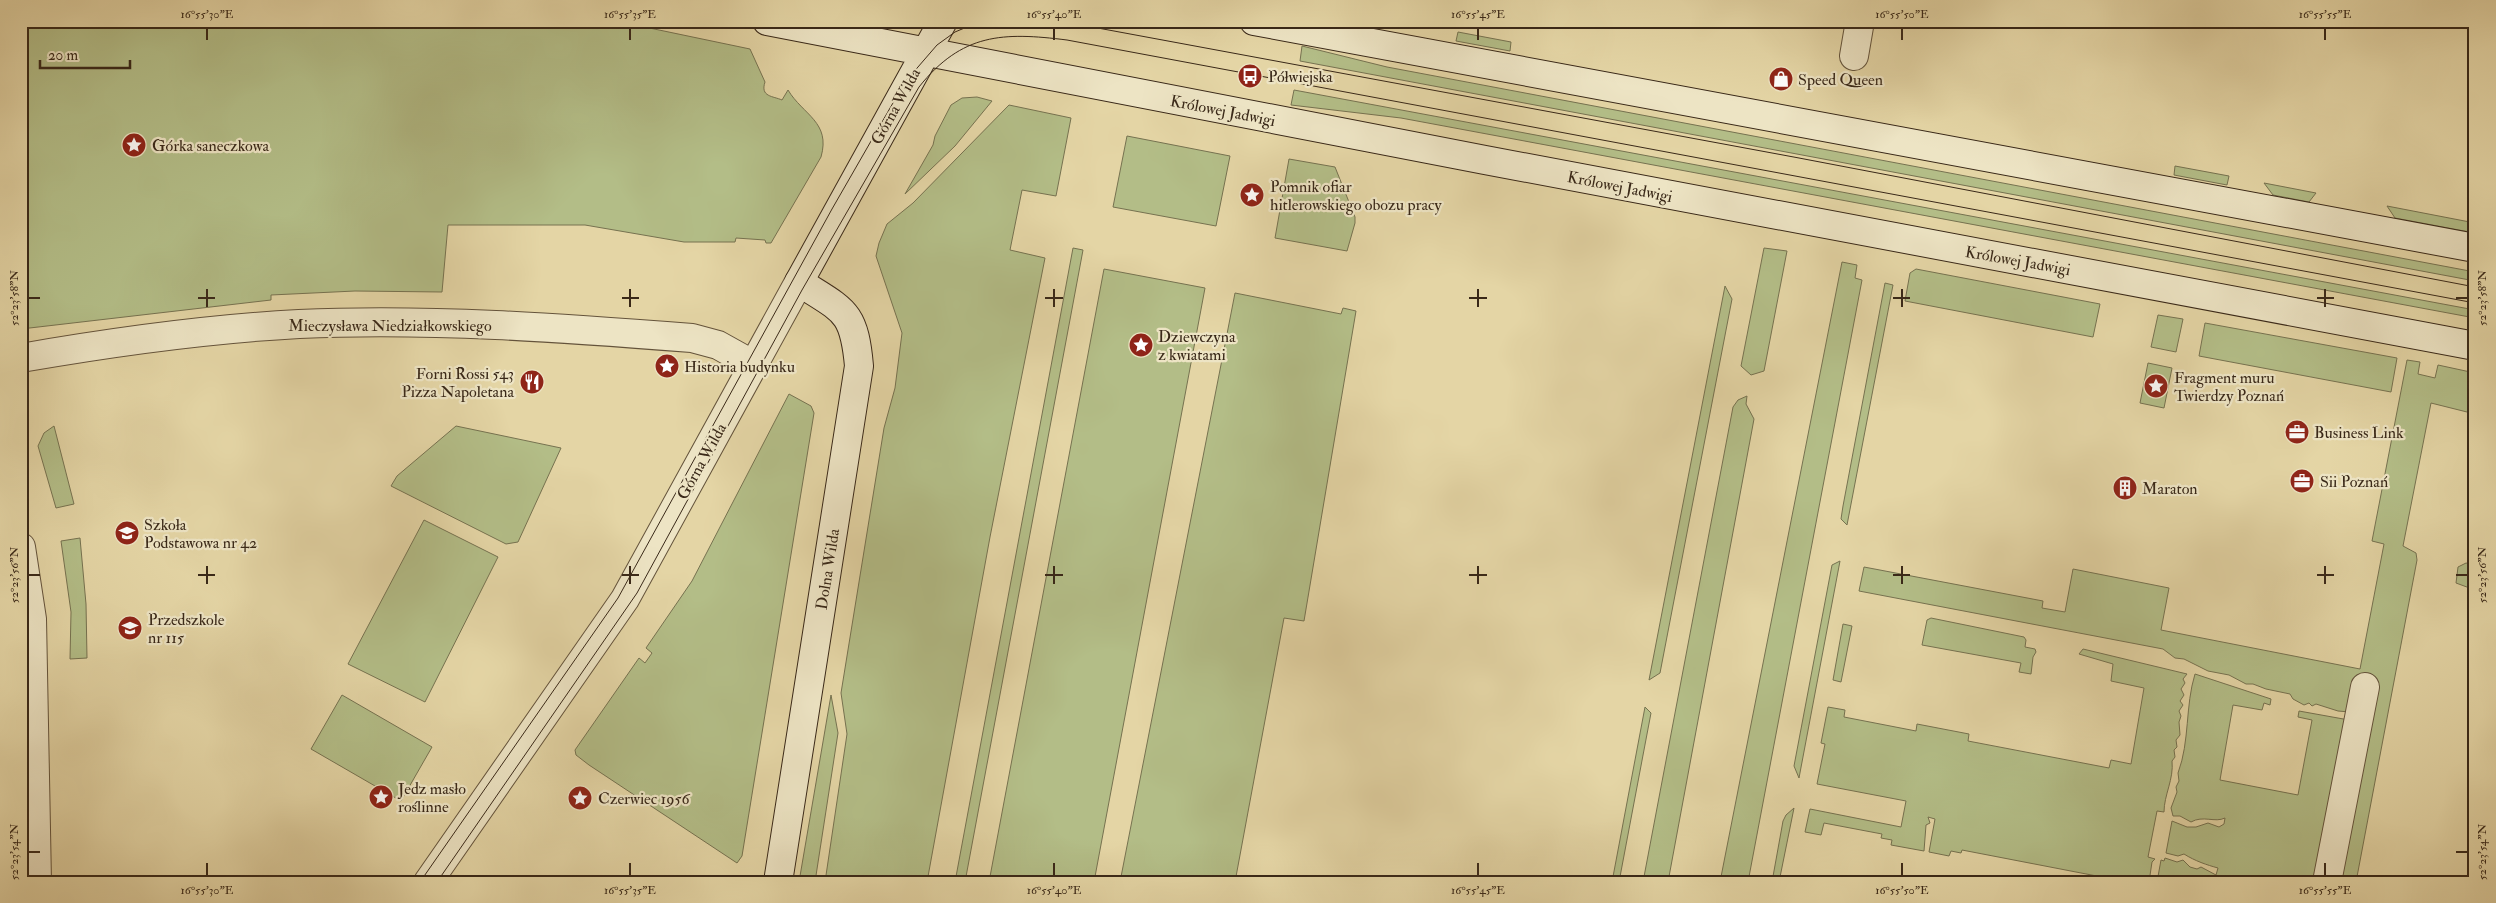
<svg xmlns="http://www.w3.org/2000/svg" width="2496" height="903" font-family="'IM FELL Double Pica',serif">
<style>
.green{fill:#b3bd87;stroke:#767250}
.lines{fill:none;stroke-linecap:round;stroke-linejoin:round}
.street-casing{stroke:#64533b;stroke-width:30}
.secondary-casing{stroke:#392818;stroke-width:30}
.street{stroke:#ede4c4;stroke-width:28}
.secondary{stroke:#ede4c4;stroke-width:28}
.tram{stroke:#392818;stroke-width:1}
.ticks{fill:none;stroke:#392818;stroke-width:2}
.labels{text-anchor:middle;stroke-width:4.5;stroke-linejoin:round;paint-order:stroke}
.poi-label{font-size:16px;fill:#392818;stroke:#ede4c4;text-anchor:start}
.street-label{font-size:16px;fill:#392818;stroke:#ede4c4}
.neatline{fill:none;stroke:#392818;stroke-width:2}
.ticks-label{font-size:12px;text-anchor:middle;fill:#392818}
</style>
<rect width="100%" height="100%" fill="#e4d5a5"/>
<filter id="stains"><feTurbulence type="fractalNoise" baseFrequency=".004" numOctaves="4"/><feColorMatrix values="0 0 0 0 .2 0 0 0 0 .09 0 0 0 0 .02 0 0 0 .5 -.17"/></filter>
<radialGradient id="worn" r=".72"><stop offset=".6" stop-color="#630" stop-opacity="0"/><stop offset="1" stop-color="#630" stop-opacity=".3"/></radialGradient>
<path class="green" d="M 21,21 L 616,21 L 750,49 L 765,82 C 760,97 773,96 782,100 L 788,90 C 803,115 831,122 821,157 L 771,243 L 766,243 L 765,240 L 736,238 L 735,242 L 684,242 L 585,225 L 448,225 L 442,292 L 355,291 L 271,295 L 271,300 L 21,329 Z
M 1458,32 L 1511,42 L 1510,51 L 1456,41 Z
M 1302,46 L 1387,67 L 2475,272 L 2475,281 L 1300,61 Z
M 1294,90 L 2475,310 L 2475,318 L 1401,118 L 1291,105 Z
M 977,97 L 992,101 L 955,146 L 905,194 L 933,145 L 935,136 L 951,105 L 962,98 Z
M 1009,105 L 1071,118 L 1056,196 L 1022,190 L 1010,250 L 1045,258 L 990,537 L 927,882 L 825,882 L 847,734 L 841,693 L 884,428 L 895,388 L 902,333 L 876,256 L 879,243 L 887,224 L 913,203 Z
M 1127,136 L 1230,156 L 1216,226 L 1113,207 Z
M 1289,159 L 1335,167 L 1355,217 L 1355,223 L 1347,251 L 1275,238 Z
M 2175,166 L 2229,176 L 2227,185 L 2174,175 Z
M 2264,183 L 2316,193 L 2309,202 L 2273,195 Z
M 2387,206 L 2475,223 L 2475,233 L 2395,218 Z
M 1073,248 L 1083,250 L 965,882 L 955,882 Z
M 1764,248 L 1787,251 L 1764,371 L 1751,375 L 1741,366 Z
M 1842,262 L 1857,265 L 1855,278 L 1862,280 L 1748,882 L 1720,882 Z
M 1104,269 L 1205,288 L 1094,882 L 989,882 Z
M 1916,269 L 2100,304 L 2093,337 L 1905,301 L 1910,273 Z
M 1885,283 L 1893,285 L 1847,525 L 1841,519 L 1843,506 Z
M 1725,286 L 1732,299 L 1660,673 L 1649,680 Z
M 1235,293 L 1341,314 L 1343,308 L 1356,311 L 1304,621 L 1284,618 L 1235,882 L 1120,882 Z
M 2158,315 L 2183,319 L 2176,352 L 2151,347 Z
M 2205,323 L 2397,358 L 2391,392 L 2199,356 Z
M 2407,360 L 2420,362 L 2418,374 L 2435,378 L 2438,365 L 2475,373 L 2475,414 L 2431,403 L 2403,546 L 2416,553 L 2417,560 L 2356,882 L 2339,882 L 2350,712 L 2338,711 L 2316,704 L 2312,706 L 2309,703 L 2304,705 L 2293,699 L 2290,694 L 2266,689 L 2253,684 L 2246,684 L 2229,675 L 2208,671 L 2184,659 L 2175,658 L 2163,649 L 1859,591 L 1864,567 L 2043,601 L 2042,608 L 2065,612 L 2073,569 L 2169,588 L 2161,630 L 2360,669 L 2384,544 L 2372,541 Z
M 2148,363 L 2172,368 L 2164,408 L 2140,403 Z
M 789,394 L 811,406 L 814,413 L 742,856 L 737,863 L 589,765 L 576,755 L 575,750 L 639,658 L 645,663 L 652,653 L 646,648 L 692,581 Z
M 1747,396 L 1746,404 L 1754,419 L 1668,882 L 1643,882 L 1733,407 L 1738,400 Z
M 54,426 L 74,504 L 56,508 L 38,446 L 44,433 Z
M 456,426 L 561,448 L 518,542 L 506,544 L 391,486 L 397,476 Z
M 424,520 L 498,557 L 425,702 L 348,664 Z
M 80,538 L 86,604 L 87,658 L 70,659 L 71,612 L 61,541 Z
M 1840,561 L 1799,778 L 1794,766 L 1832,565 Z
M 2466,563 L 2475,565 L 2475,590 L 2456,583 L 2458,567 Z
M 1931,618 L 2024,637 L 2026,640 L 2025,647 L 2035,649 L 2036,652 L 2033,657 L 2031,674 L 2019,672 L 2021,663 L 1922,645 L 1927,620 Z
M 1843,624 L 1852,626 L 1841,682 L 1833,680 Z
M 2083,649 L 2187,674 L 2183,679 L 2185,683 L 2181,689 L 2184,695 L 2180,701 L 2183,705 L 2179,711 L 2181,716 L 2179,722 L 2180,735 L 2176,740 L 2177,747 L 2174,750 L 2175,757 L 2172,761 C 2174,779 2164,795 2164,812 L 2157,811 L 2148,857 L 2155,859 L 2152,862 L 2149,882 L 2107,882 L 2107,878 L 1962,850 L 1961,853 L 1951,851 L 1949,856 L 1929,852 L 1935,819 L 1928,817 L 1930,823 L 1926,825 L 1924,851 L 1891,845 L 1892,840 L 1881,838 L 1882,834 L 1824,823 L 1821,835 L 1805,832 L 1810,809 L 1901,827 L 1906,801 L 1817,784 L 1825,744 L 1821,743 L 1828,707 L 1845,710 L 1844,717 L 1916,731 L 1917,724 L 1969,734 L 1968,741 L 2109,768 L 2111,760 L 2131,764 L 2144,688 L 2111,681 L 2113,664 L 2079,654 Z
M 2195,674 L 2271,699 L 2270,705 L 2264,703 L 2262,710 L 2233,705 L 2220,780 L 2298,795 L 2312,720 L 2298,717 L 2299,711 L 2349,720 L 2318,882 L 2157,882 L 2161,860 L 2164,861 L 2165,858 L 2177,862 L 2183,860 L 2190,867 L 2197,869 L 2201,867 L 2216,875 L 2218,868 C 2207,865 2195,861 2184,854 L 2178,856 L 2166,853 L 2172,821 L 2187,827 L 2196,827 L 2208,823 L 2219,827 L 2224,824 L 2225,818 C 2215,823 2203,815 2191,822 L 2180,816 L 2173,816 L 2171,808 L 2177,792 L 2176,787 L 2179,781 L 2178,773 C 2190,741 2185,706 2195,674 Z
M 342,695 L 432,747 L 401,801 L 311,749 Z
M 831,695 L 838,733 L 815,882 L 799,882 Z
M 1645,707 L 1651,713 L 1619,882 L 1612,882 Z
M 1794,808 L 1779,882 L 1772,882 L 1783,821 L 1786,815 Z"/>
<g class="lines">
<defs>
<path id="street" d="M 1854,56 L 1860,21
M 21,358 C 113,342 206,329 299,324 C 430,318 561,328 692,338 L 718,345 L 754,365
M 21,547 L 32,619 L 37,882
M 428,882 L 625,599 L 799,282
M 2327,882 L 2365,687"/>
<path id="secondary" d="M 767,21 L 1485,160 L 2475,346
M 1254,21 L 2475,248
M 778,882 L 859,366 C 854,310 844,311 799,282 L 943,21"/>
</defs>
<use href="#street" class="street-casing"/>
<use href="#secondary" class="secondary-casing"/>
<use href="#street" class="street"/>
<use href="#secondary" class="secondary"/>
<path class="tram" d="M 1060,21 L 1799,158 L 2475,287
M 420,882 L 618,598 L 832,209 L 905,82 L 937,45 L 955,32 L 981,21
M 437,882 L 637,593 L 802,290 L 919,87 C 962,33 1003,32 1067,40 L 2475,303"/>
</g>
<path class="ticks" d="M 207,28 L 207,40M 630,28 L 630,40M 1054,28 L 1054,40M 1478,28 L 1478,40M 1902,28 L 1902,40M 2325,28 L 2325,40M 207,289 L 207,307M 630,289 L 630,307M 1054,289 L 1054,307M 1478,289 L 1478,307M 1902,289 L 1902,307M 2325,289 L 2325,307M 28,298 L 40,298M 198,298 L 215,298M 622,298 L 639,298M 1045,298 L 1063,298M 1469,298 L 1487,298M 1893,298 L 1910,298M 2317,298 L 2334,298M 2456,298 L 2468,298M 207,566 L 207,584M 630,566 L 630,584M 1054,566 L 1054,584M 1478,566 L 1478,584M 1902,566 L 1902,584M 2325,566 L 2325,584M 28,575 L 40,575M 198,575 L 215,575M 622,575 L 639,575M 1045,575 L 1063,575M 1469,575 L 1487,575M 1893,575 L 1910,575M 2317,575 L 2334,575M 2456,575 L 2468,575M 28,852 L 40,852M 2456,852 L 2468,852M 207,863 L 207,876M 630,863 L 630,876M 1054,863 L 1054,876M 1478,863 L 1478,876M 1902,863 L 1902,876M 2325,863 L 2325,876"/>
<defs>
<symbol id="bus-disc" viewBox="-11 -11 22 22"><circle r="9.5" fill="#8f2418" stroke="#ede4c4"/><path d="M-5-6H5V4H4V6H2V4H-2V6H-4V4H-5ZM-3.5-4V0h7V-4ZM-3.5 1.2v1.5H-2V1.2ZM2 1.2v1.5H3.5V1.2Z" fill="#fff"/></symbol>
<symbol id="shop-disc" viewBox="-11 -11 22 22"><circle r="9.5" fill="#8f2418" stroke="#ede4c4"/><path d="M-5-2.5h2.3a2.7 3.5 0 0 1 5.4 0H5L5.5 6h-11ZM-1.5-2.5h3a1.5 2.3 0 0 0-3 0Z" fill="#fff"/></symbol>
<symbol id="sight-disc" viewBox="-11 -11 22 22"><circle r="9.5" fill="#8f2418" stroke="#ede4c4"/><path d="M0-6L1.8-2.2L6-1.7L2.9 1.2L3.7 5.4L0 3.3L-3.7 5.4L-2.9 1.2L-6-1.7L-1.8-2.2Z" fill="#fff"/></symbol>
<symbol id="restaurant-disc" viewBox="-11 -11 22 22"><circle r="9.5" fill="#8f2418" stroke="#ede4c4"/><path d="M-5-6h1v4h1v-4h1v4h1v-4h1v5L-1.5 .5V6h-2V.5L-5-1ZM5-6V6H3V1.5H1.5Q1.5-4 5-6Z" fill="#fff"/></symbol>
<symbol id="office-disc" viewBox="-11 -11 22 22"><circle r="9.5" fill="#8f2418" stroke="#ede4c4"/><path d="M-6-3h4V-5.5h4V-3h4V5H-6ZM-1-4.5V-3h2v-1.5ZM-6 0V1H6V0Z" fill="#fff"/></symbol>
<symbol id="building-disc" viewBox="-11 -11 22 22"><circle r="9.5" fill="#8f2418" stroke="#ede4c4"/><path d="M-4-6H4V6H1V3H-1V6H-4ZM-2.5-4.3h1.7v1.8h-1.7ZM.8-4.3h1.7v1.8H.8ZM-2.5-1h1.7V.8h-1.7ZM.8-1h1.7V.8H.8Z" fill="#fff"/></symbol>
<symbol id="school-disc" viewBox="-11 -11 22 22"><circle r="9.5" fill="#8f2418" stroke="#ede4c4"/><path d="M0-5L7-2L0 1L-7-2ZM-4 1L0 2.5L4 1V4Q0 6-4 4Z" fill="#fff"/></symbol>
</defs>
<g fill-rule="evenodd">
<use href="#bus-disc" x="1236" y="62" width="28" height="28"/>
<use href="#shop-disc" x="1767" y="65" width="28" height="28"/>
<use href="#sight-disc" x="120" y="131" width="28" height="28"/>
<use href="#sight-disc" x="1238" y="181" width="28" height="28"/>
<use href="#sight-disc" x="1127" y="331" width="28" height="28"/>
<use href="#sight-disc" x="653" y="352" width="28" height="28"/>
<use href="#restaurant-disc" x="518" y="368" width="28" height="28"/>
<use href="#sight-disc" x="2142" y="372" width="28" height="28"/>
<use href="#office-disc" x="2283" y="418" width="28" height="28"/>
<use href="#office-disc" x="2288" y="467" width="28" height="28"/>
<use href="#building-disc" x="2111" y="474" width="28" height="28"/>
<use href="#school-disc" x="113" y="519" width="28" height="28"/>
<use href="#school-disc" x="116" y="614" width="28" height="28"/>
<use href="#sight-disc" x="367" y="783" width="28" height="28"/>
<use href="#sight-disc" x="566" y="784" width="28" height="28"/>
</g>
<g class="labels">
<g class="poi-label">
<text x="1268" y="82">Półwiejska</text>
<text x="1798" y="85">Speed Queen</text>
<text x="152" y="151">Górka saneczkowa</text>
<text x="1270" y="192">Pomnik ofiar<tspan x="1270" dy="18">hitlerowskiego obozu pracy</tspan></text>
<text x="1158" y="342">Dziewczyna<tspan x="1158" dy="18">z kwiatami</tspan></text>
<text x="684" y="372">Historia budynku</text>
<text x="514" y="379" text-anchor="end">Forni Rossi 543<tspan x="514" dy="18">Pizza Napoletana</tspan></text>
<text x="2174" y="383">Fragment muru<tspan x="2174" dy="18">Twierdzy Poznań</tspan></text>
<text x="2314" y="438">Business Link</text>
<text x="2320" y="487">Sii Poznań</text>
<text x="2142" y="494">Maraton</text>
<text x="144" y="530">Szkoła<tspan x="144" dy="18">Podstawowa nr 42</tspan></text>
<text x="148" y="625">Przedszkole<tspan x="148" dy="18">nr 115</tspan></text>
<text x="398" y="794">Jedz masło<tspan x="398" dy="18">roślinne</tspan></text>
<text x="598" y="804">Czerwiec 1956</text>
</g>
<g class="street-label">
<text transform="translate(895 106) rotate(-61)" y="6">Górna Wilda</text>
<text transform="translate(1223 110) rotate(11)" y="6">Królowej Jadwigi</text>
<text transform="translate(1620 186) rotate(11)" y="6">Królowej Jadwigi</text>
<text transform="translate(2018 260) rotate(10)" y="6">Królowej Jadwigi</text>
<text x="390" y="331">Mieczysława Niedziałkowskiego</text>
<text transform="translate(701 461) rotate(-61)" y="6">Górna Wilda</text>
<text transform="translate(827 569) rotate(-81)" y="6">Dolna Wilda</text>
</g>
</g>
<rect width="2496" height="903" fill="none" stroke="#e4d5a5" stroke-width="55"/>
<path d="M40 60v8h90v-8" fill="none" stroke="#392818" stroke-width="2.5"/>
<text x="48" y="60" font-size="15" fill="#392818" stroke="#ede4c4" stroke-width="4" paint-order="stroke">20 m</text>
<rect x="28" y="28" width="2440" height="848" class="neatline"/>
<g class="ticks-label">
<text x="207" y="18">16°55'30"E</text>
<text x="630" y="18">16°55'35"E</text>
<text x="1054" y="18">16°55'40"E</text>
<text x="1478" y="18">16°55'45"E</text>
<text x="1902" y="18">16°55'50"E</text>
<text x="2325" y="18">16°55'55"E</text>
<text transform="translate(14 298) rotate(-90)" y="4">52°23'58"N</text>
<text transform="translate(2482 298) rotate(-90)" y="4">52°23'58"N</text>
<text transform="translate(14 575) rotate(-90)" y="4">52°23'56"N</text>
<text transform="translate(2482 575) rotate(-90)" y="4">52°23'56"N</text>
<text transform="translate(14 852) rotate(-90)" y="4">52°23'54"N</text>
<text transform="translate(2482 852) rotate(-90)" y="4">52°23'54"N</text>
<text x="207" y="894">16°55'30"E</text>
<text x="630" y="894">16°55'35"E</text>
<text x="1054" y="894">16°55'40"E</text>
<text x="1478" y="894">16°55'45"E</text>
<text x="1902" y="894">16°55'50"E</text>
<text x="2325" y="894">16°55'55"E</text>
</g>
<rect width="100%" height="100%" filter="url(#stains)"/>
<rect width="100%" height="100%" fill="url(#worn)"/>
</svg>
